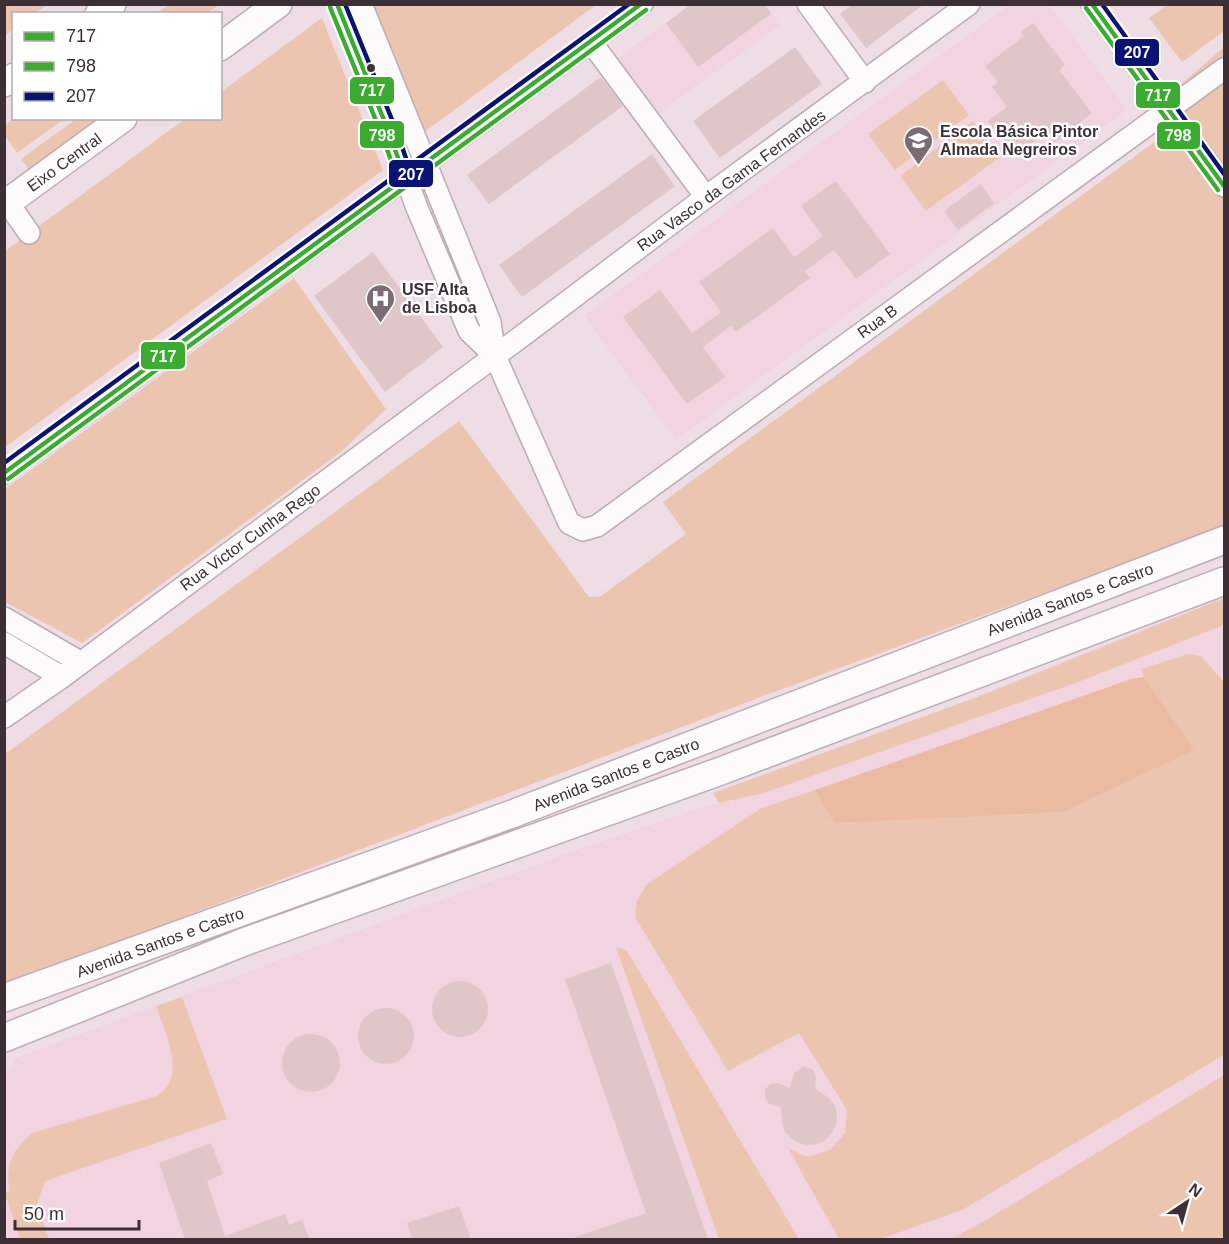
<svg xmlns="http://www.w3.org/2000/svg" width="1229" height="1244" font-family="Arial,sans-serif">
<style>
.built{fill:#f2d4e1}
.green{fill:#ecc5b1}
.forest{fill:#eabba1}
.building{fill:#dfc6c8}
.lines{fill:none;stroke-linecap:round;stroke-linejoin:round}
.minor-casing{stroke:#bbadb3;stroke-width:24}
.major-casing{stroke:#bbadb3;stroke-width:30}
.minor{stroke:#fdfafb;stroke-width:21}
.major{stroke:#fdfafb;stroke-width:27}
.bus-1-casing{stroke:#fff;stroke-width:9}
.bus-2-casing{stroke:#fff;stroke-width:9}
.bus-3-casing{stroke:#fff;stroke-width:9}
.bus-1{stroke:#3cab32;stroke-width:4.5}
.bus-2{stroke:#3cab32;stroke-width:4.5}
.bus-3{stroke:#0a1274;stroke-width:4.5}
.bus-dot{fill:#3c2f35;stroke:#fff;stroke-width:2}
.labels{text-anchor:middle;stroke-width:5;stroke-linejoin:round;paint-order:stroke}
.poi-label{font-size:16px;font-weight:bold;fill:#3c2f35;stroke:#fff;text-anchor:start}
.street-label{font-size:16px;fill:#3c2f35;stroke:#fff}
.line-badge{stroke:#fff;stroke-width:2}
.badge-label{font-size:16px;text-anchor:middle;font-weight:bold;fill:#fff}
</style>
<rect width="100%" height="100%" fill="#efdde5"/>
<path class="built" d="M 691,5 L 765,5 L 780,25 L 654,117 L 613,61 Z
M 1009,5 L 1050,5 L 1127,110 L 676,440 L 584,316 Z
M 1224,625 L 1224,1239 L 5,1239 L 4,1072 L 16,1067 L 13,1059 L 579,849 L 702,807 L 764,793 L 1081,681 Z"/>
<path class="green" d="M 5,4 L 47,4 L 47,5 L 35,13 L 14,14 L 13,29 L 5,36 Z
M 169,4 L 219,4 L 219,5 L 207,13 L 157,13 Z
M 371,5 L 596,5 L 423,133 Z
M 1167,5 L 1224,5 L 1224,31 L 1182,62 L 1149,18 Z
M 322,18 L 383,170 L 4,448 L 5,251 L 185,119 L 220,118 L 221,92 Z
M 1224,47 L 1224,527 L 758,698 L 5,985 L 5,754 L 459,421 L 589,597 L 601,596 L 686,534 L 663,502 L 1157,140 L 1172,92 Z
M 943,80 L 969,115 L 895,170 L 868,134 Z
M 14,118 L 64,118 L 64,119 L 17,153 L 5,136 L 5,125 Z
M 76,119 L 101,119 L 30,171 L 21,159 Z
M 973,121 L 1000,157 L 926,211 L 900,176 Z
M 294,278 L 386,409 L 342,451 L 82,643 L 5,602 L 5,489 Z
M 1224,598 L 1224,625 L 1081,681 L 764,793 L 719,803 L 713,793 L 972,699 Z
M 1188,654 L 1201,656 L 1224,682 L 1224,1055 L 962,1210 L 881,1239 L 839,1239 L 788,1148 L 807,1157 L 830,1150 L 845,1133 L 847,1110 L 799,1033 L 728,1071 L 635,917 L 637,901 L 646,885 L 760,809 L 815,790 L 834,823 L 1144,677 L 1141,669 Z
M 616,947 L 627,951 L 799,1239 L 719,1239 Z
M 182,997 L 227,1119 L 45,1181 L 37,1204 L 49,1239 L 20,1239 L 5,1193 L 10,1191 C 4,1164 12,1151 32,1133 L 157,1096 C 188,1076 165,1034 156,1006 Z
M 1224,1075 L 1224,1239 L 951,1239 L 988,1219 Z"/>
<path class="forest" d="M 1144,677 L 1194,750 L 1063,812 L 834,823 L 815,790 L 1131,679 Z"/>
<path class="building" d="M 691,4 L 765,4 L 771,14 L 698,67 L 666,23 Z
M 853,4 L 924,4 L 866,48 L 840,14 Z
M 1033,23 L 1065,65 L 1059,70 L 1092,113 L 1054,143 L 1046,133 L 1015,156 L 988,121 L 1007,107 L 992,87 L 998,82 L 985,66 L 1024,36 L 1021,32 Z
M 795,47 L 822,84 L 720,158 L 693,121 Z
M 601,77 L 623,106 L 489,204 L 467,175 Z
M 652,154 L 675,186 L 522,297 L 499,265 Z
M 836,181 L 890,254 L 856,279 L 834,250 L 805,271 L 810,278 L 736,332 L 731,326 L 703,347 L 725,377 L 687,404 L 623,317 L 660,290 L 692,333 L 721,312 L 699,282 L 773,228 L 794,257 L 823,236 L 801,206 Z
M 981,184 L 994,203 L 958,230 L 944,211 Z
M 373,252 L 443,347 L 385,392 L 314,296 Z
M 611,963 L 708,1239 L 575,1239 L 575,1237 L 646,1213 L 565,979 Z
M432 1009a28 28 0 1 1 56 0a28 28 0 1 1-56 0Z
M358 1036a28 28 0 1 1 56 0a28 28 0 1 1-56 0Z
M282 1063a29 29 0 1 1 58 0a29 29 0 1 1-58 0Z
M 804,1066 L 813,1070 L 816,1077 L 815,1088 L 829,1098 L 835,1106 L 837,1115 L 836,1125 L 832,1133 L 825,1140 L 817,1144 L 807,1145 L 799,1143 L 791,1138 L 785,1132 L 782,1123 L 781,1107 L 768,1103 L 765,1097 L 765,1089 L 771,1084 L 778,1083 L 789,1088 L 795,1072 Z
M 211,1143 L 223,1174 L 207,1181 L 225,1236 L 285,1214 L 289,1225 L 302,1220 L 310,1239 L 185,1239 L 159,1163 Z
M 459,1206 L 471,1239 L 412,1239 L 407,1223 Z"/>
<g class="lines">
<defs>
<path id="minor" d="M 337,4 L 390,135 L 417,208 L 469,331 L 495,356
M 361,4 L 490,322 L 495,356 L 569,523 L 583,530 L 597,526 L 1224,69
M 808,4 L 865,82
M 1092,4 L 1224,186
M 591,42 L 706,197
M 8,203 L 29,233
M 4,473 L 642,4
M 4,618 L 80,662
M 4,643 L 62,677
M 4,717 L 62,677 L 526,333 L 706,197 L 969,4"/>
<path id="major" d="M 99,14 L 112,4
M 220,47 L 278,4
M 4,83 L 14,77
M 4,205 L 123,118
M 4,998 L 512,814 L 1224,540
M 4,1038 L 244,942 L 718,772 L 1224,581"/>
</defs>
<use href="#minor" class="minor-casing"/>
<use href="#major" class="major-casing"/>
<use href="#minor" class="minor"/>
<use href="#major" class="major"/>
<defs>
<path id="bus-1" d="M 337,4 L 390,135 L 405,178
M 1092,4 L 1224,186
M 4,473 L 641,4"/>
<path id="bus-2" d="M 330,7 L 383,138 L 398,180
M 1086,8 L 1218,190
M 8,479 L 646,10"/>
<path id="bus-3" d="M 345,4 L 397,132 L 412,176
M 1102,4 L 1224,174
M 4,463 L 629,4"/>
</defs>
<use href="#bus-1" class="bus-1-casing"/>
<use href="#bus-2" class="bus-2-casing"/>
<use href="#bus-3" class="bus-3-casing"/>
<use href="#bus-1" class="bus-1"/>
<use href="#bus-2" class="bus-2"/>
<use href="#bus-3" class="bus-3"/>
</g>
<defs>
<symbol id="school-pin" viewBox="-11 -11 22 30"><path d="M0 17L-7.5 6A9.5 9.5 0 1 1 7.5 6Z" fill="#7b6c73" stroke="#fff"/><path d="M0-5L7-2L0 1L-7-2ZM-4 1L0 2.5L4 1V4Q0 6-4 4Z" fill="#fff"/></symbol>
<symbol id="hospital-pin" viewBox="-11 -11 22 30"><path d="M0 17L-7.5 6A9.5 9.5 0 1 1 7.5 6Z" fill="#7b6c73" stroke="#fff"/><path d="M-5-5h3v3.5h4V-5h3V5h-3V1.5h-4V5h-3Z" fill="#fff"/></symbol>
</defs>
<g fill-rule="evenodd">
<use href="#school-pin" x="902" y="124" width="33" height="45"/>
<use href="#hospital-pin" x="364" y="282" width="33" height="45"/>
</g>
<circle class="bus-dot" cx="371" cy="68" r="5"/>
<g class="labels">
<g class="poi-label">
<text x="940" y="137">Escola Básica Pintor<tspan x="940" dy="18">Almada Negreiros</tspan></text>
<text x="402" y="295">USF Alta<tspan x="402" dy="18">de Lisboa</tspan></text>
</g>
<g class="street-label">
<text transform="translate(64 162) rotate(-36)" y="6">Eixo Central</text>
<text transform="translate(731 180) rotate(-36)" y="6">Rua Vasco da Gama Fernandes</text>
<text transform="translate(877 321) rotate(-36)" y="6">Rua B</text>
<text transform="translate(250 537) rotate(-36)" y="6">Rua Victor Cunha Rego</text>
<text transform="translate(1070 599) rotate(-21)" y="6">Avenida Santos e Castro</text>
<text transform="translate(616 774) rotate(-21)" y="6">Avenida Santos e Castro</text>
<text transform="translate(160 942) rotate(-20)" y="6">Avenida Santos e Castro</text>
</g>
</g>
<g class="line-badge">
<rect x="1114" y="38" width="46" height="29" rx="6" fill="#0a1274"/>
<rect x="349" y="76" width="46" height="29" rx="6" fill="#3cab32"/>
<rect x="1135" y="81" width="46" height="28" rx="6" fill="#3cab32"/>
<rect x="359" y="120" width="46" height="29" rx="6" fill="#3cab32"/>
<rect x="1156" y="121" width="45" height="29" rx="6" fill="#3cab32"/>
<rect x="388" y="159" width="46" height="29" rx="6" fill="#0a1274"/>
<rect x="140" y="341" width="46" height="29" rx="6" fill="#3cab32"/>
</g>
<g class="badge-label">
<text x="1137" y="58">207</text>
<text x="372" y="96">717</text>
<text x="1158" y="101">717</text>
<text x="382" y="141">798</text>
<text x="1178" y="141">798</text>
<text x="411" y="180">207</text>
<text x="163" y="362">717</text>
</g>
<rect width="1229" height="1244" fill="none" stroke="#3c2f35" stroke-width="12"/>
<rect x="12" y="12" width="210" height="108" fill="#ffffff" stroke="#b1acae" stroke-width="1.5"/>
<rect x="24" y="32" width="30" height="9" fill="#3cab32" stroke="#b1acae" stroke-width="1.5"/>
<text x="66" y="42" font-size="18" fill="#3c2f35">717</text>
<rect x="24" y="62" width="30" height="9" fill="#3cab32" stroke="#b1acae" stroke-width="1.5"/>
<text x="66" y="72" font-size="18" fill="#3c2f35">798</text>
<rect x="24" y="92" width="30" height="9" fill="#0a1274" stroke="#b1acae" stroke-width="1.5"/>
<text x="66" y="102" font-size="18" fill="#3c2f35">207</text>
<g transform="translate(1187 1202) rotate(36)" stroke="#ffffff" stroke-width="4.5" paint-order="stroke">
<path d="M0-4.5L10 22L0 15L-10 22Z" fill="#3c2f35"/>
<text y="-9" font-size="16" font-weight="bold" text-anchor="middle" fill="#3c2f35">N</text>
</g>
<path d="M15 1220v9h124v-9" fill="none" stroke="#3c2f35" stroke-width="3"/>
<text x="24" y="1220" font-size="18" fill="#3c2f35" stroke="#ffffff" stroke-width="4.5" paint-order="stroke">50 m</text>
</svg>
